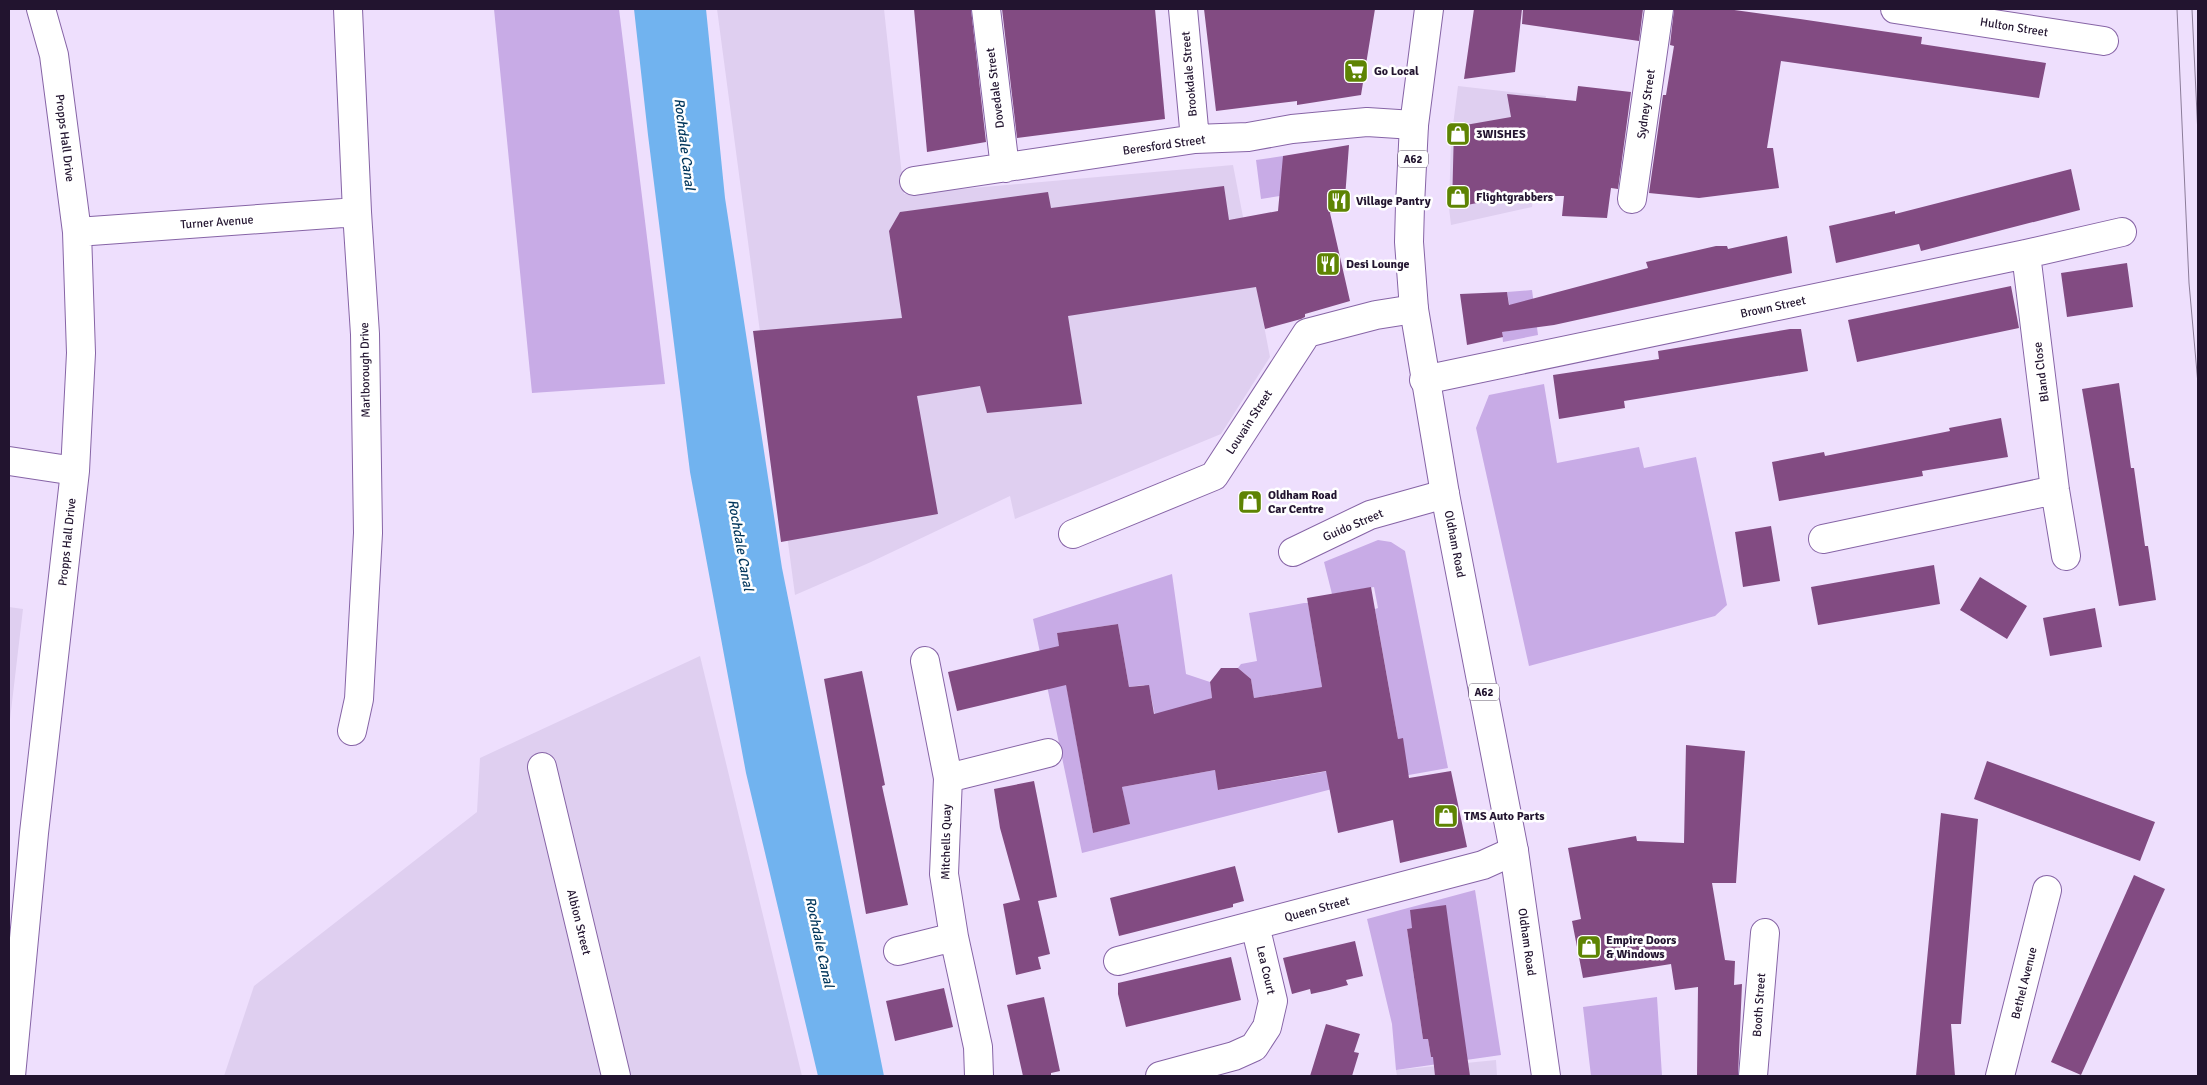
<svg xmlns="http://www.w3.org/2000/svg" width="2207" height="1085" font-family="Signika,sans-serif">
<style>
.built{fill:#dfcff0}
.green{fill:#c8abe6;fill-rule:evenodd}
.water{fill:#71b3ef}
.building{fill:#824b82}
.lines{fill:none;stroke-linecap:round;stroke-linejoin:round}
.minor-casing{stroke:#8664a6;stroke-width:30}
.trunk-casing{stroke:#8664a6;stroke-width:30}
.minor{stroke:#fff;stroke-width:28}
.trunk{stroke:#fff;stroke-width:28}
.tram{stroke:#8b7c99;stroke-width:1}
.labels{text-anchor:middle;stroke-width:5;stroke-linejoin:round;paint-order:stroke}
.shield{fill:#fff;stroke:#645a6d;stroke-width:1}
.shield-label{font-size:11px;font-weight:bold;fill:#22142f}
.street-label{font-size:12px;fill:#22142f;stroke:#fff}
.poi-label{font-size:12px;font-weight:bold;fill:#22142f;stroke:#fff;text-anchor:start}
.water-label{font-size:14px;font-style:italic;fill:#01365c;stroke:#fff}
</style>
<rect width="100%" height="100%" fill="#eedffd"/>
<path class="built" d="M 717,9 L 884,9 L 904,194 L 1233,165 L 1270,357 L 1221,434 L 1015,519 L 1010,496 L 871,562 L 795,595 Z
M 1458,86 L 1546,96 L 1532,207 L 1451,225 L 1449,208 L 1451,141 Z
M 9,607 L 23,609 L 9,728 Z
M 700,656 L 802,1076 L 224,1076 L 254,986 L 477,812 L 480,758 Z
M 1496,1060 L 1497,1076 L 1397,1076 L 1396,1070 Z"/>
<path class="green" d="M 494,9 L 619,9 L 665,384 L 532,393 Z
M 1283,156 L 1284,169 L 1280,196 L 1261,199 L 1256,160 Z
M 1532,290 L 1538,335 L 1503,342 L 1502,332 L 1514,330 L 1507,292 Z
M 1544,384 L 1557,463 L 1639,447 L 1644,468 L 1696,457 L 1727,605 L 1715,616 L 1529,666 L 1476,428 L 1489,395 Z
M 1378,540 L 1391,542 L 1405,551 L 1448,768 L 1336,788 L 1082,853 L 1033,619 L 1172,574 L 1186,674 L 1210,682 L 1212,698 L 1199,702 L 1201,709 L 1155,716 L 1150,691 L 1144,685 L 1129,687 L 1118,624 L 1057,633 L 1093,833 L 1129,824 L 1122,787 L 1215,770 L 1219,790 L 1334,770 L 1403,738 L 1398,739 L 1375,609 L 1378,608 L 1374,587 L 1332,594 L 1324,562 Z
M 1304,603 L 1308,603 L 1322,687 L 1254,698 L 1251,679 L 1238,668 L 1241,664 L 1257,661 L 1249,613 Z
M 1475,890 L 1501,1055 L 1396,1070 L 1392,1024 L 1367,919 ZM 1412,928 L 1466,1052 L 1431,1057 L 1428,1039 L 1423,1039 L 1407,929 Z
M 1657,997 L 1662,1076 L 1591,1076 L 1583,1007 Z"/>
<path class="water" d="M 634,9 L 706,9 L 725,198 L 782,568 L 884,1076 L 818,1076 L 746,773 L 690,472 L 648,135 Z"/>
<path class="building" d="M 914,9 L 971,9 L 986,142 L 927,152 Z
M 1002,9 L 1155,9 L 1165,119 L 1017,138 Z
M 1204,9 L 1375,9 L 1361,95 L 1297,105 L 1297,101 L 1216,111 Z
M 1474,9 L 1522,9 L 1515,72 L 1464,79 Z
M 1523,9 L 1643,9 L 1639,41 L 1522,24 Z
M 1674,9 L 1727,9 L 1800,19 L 1922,37 L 1921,44 L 2046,63 L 2039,98 L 1781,61 L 1767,148 L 1773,148 L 1779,188 L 1699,198 L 1649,193 L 1663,95 L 1666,95 L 1674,46 L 1670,45 Z
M 1578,86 L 1631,92 L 1618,189 L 1611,188 L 1607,218 L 1562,216 L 1564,196 L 1512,196 L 1452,208 L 1454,127 L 1511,117 L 1507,94 L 1576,101 Z
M 1349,145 L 1344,211 L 1330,213 L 1350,301 L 1305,314 L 1305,317 L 1301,319 L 1265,329 L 1256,287 L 1068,316 L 1082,404 L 987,413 L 980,386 L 917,396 L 938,514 L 781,542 L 753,331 L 902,318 L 889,231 L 900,212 L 1048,192 L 1051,208 L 1224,186 L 1229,220 L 1278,211 L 1283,156 Z
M 2071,169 L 2080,210 L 1921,251 L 1919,244 L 1836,263 L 1829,226 L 1895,211 L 1895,214 Z
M 1787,236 L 1792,273 L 1554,325 L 1502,332 L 1503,337 L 1467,345 L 1460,294 L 1507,292 L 1509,305 L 1648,268 L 1646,262 L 1716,246 L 1727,246 L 1728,249 Z
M 2127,263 L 2133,307 L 2067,317 L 2061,273 Z
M 2011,286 L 2019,328 L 1857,362 L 1848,320 Z
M 1790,329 L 1801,329 L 1808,371 L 1624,401 L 1625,408 L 1559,419 L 1553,375 L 1659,359 L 1658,351 Z
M 2119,383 L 2131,468 L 2134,468 L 2145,546 L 2148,546 L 2156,600 L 2119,606 L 2082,389 Z
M 2001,418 L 2008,457 L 1922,471 L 1923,476 L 1779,501 L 1772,462 L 1824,452 L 1825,456 L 1950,431 L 1949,428 Z
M 1771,526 L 1780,581 L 1743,587 L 1735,532 Z
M 1934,565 L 1940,604 L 1818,625 L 1811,587 Z
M 1980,577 L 2027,606 L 2007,639 L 1960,610 Z
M 1371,587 L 1398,739 L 1403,738 L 1409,778 L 1451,771 L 1467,847 L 1400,863 L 1393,820 L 1338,833 L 1326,771 L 1218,790 L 1215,770 L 1122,787 L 1130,824 L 1093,833 L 1066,685 L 957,711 L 948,672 L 1059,646 L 1057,633 L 1118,624 L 1129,687 L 1149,685 L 1154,714 L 1212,698 L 1210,682 L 1221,668 L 1238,668 L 1251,679 L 1254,698 L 1322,687 L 1307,598 Z
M 2095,608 L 2102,647 L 2050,656 L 2043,618 Z
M 862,671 L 885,785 L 882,786 L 908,905 L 866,914 L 824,679 Z
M 1686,745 L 1745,751 L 1736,883 L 1712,883 L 1725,960 L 1735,961 L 1734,985 L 1742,984 L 1738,1076 L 1697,1076 L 1698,987 L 1675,990 L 1671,964 L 1583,978 L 1572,921 L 1581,919 L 1568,848 L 1636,836 L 1637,841 L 1684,843 Z
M 1987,761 L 2155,822 L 2140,861 L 1974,799 Z
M 1034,781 L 1057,897 L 1038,901 L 1050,954 L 1038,957 L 1041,969 L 1016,975 L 1003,904 L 1020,900 L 1000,828 L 994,789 Z
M 1941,813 L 1978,819 L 1961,1024 L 1951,1024 L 1955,1076 L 1916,1076 Z
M 1235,866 L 1244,901 L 1233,904 L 1233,907 L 1119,936 L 1110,898 Z
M 2134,875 L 2165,889 L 2081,1075 L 2051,1062 Z
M 1446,905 L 1451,942 L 1470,1076 L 1435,1076 L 1433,1057 L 1431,1057 L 1428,1039 L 1423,1039 L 1407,929 L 1412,928 L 1410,910 Z
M 1355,941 L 1363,976 L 1346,980 L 1348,985 L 1329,990 L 1311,994 L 1310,989 L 1292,994 L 1283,958 Z
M 1231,957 L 1241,1000 L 1126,1027 L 1118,994 L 1118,983 Z
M 944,988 L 953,1027 L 895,1041 L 886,1001 Z
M 1044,997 L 1060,1071 L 1051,1073 L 1051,1076 L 1023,1076 L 1007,1005 Z
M 1326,1024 L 1360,1034 L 1354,1052 L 1359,1053 L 1352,1076 L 1310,1076 Z"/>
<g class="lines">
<defs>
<path id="minor" d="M 348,9 L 357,212 L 365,334 L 368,533 L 359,699 L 352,731
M 986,9 L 1005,168
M 1183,9 L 1195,139
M 1895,9 L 2104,41
M 914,181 L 1195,139 L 1248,137 L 1292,129 L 1367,122 L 1414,125
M 1632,199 L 1659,9
M 77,232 L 357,212
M 2026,254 L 2055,490 L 2066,556
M 1424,380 L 2026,254 L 2122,232
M 9,461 L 75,471
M 1073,534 L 1214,476 L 1307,333 L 1376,315 L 1414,309
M 1823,539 L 2055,490
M 1293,552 L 1370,515 L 1445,494
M 925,661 L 948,778 L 944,874 L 954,937 L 978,1047 L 979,1076
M 542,767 L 616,1076
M 948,778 L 1048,753
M 898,951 L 954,937
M 1118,961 L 1483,865 L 1514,851
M 11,1076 L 34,833 L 75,471 L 81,353 L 77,232 L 54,55 L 41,9
M 1160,1076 L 1234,1056 L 1254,1047 L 1267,1027 L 1273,1001 L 1255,925
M 1753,1076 L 1765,933
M 2000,1076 L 2047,890"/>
<path id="trunk" d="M 1429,9 L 1414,125 L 1410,205 L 1409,242 L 1414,309 L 1445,494 L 1514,851 L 1546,1076"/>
</defs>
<use href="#minor" class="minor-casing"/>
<use href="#trunk" class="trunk-casing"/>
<use href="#minor" class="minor"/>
<use href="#trunk" class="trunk"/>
<path class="tram" d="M 2177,9 L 2189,283 L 2198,384
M 2192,9 L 2198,135"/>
</g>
<defs>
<symbol id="supermarket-square" viewBox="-11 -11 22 22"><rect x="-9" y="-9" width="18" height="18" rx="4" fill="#5e8403" stroke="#fff"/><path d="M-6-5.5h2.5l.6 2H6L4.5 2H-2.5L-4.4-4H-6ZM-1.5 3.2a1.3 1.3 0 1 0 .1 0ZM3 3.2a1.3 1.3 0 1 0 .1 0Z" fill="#fff"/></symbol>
<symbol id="shop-square" viewBox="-11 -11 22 22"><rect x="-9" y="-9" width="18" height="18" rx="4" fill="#5e8403" stroke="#fff"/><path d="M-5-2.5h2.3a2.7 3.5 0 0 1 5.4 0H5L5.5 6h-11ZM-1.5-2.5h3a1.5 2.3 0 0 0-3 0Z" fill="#fff"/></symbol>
<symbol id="restaurant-square" viewBox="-11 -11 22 22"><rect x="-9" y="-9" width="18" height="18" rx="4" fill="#5e8403" stroke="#fff"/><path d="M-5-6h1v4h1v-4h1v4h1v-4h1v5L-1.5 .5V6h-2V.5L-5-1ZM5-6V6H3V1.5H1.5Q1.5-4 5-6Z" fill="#fff"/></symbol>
</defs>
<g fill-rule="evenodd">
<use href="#supermarket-square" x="1342" y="57" width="28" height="28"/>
<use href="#shop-square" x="1444" y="120" width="28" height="28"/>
<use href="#shop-square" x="1444" y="183" width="28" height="28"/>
<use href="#restaurant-square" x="1325" y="187" width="28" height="28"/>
<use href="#restaurant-square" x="1314" y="250" width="28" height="28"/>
<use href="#shop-square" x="1236" y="488" width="28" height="28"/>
<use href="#shop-square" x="1432" y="802" width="28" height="28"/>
<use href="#shop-square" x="1575" y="933" width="28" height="28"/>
</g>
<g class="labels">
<g class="shield">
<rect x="1398" y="150.5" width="30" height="17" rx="4"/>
<rect x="1469" y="683.5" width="30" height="17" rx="4"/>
</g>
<g class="shield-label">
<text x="1413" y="163">A62</text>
<text x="1484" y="696">A62</text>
</g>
<g class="street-label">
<text transform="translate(2014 27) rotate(9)" y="4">Hulton Street</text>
<text transform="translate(1189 74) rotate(-95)" y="4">Brookdale Street</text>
<text transform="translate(995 88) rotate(-97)" y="4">Dovedale Street</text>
<text transform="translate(1646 104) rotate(-82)" y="4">Sydney Street</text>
<text transform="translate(65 138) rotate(83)" y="4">Propps Hall Drive</text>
<text transform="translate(1164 145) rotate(-8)" y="4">Beresford Street</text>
<text transform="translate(217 222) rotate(-4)" y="4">Turner Avenue</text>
<text transform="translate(1773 307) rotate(-12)" y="4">Brown Street</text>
<text transform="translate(365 370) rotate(-91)" y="4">Marlborough Drive</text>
<text transform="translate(2041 372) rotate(-97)" y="4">Bland Close</text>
<text transform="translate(1249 422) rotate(-57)" y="4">Louvain Street</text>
<text transform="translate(1353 525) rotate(-23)" y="4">Guido Street</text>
<text transform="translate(67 542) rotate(-84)" y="4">Propps Hall Drive</text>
<text transform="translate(1455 544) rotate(79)" y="4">Oldham Road</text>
<text transform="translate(946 842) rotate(-89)" y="4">Mitchells Quay</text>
<text transform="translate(1317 909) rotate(-15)" y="4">Queen Street</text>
<text transform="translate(579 922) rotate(76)" y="4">Albion Street</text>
<text transform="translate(1527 942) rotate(82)" y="4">Oldham Road</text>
<text transform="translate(1266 970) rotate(77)" y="4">Lea Court</text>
<text transform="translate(2024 983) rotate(-76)" y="4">Bethel Avenue</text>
<text transform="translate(1759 1005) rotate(-86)" y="4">Booth Street</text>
</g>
<g class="poi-label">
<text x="1374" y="75">Go Local</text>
<text x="1476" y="138">3WISHES</text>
<text x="1476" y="201">Flightgrabbers</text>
<text x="1356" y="205">Village Pantry</text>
<text x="1346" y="268">Desi Lounge</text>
<text x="1268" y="499">Oldham Road<tspan x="1268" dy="14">Car Centre</tspan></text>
<text x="1464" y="820">TMS Auto Parts</text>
<text x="1606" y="944">Empire Doors<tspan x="1606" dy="14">&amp; Windows</tspan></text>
</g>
<g class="water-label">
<text transform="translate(685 144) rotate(83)" y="5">Rochdale Canal</text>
<text transform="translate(741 545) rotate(80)" y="5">Rochdale Canal</text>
<text transform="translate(820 942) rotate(78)" y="5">Rochdale Canal</text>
</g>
</g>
<rect width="2207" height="1085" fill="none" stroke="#22142f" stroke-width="20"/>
</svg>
